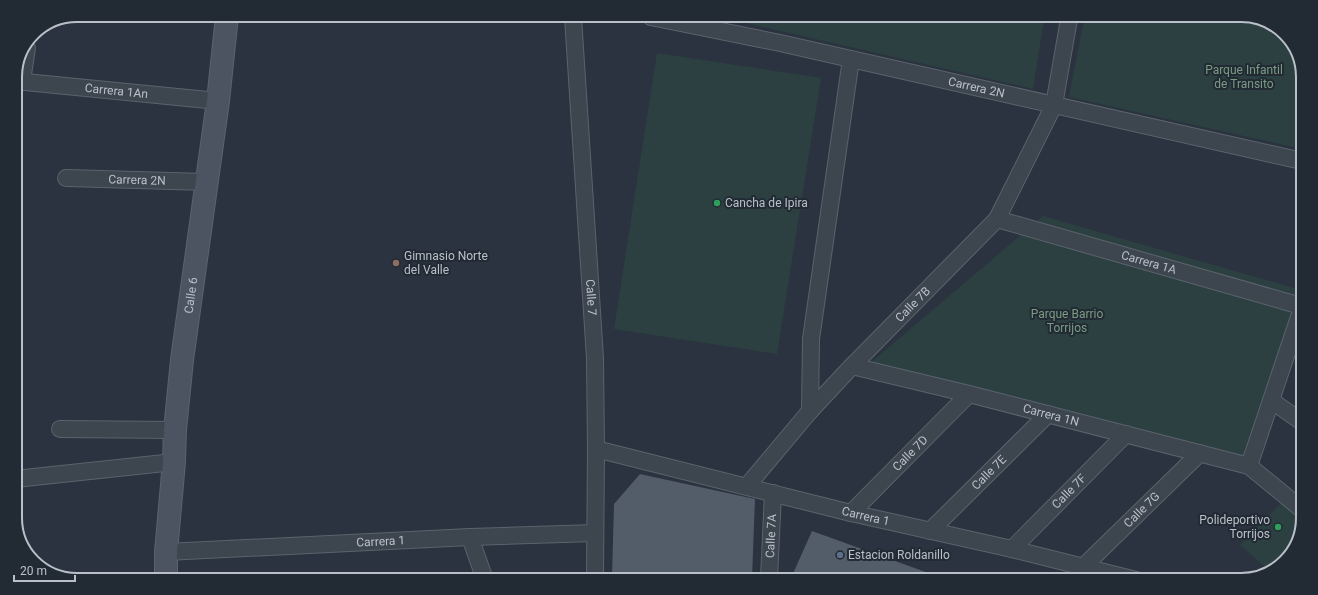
<svg xmlns="http://www.w3.org/2000/svg" width="1318" height="595" font-family="Roboto,sans-serif">
<style>
.green{fill:#2d4041}
.building{fill:#535c69}
.lines{fill:none;stroke-linecap:round;stroke-linejoin:round}
.street-casing{stroke:#5b636c;stroke-width:18}
.secondary-casing{stroke:#5b636c;stroke-width:24}
.street{stroke:#3d454f;stroke-width:16}
.secondary{stroke:#4c5462;stroke-width:22}
.leisure-dot{fill:#2e9e5b;stroke:#222a34;stroke-width:1.5}
.education-dot{fill:#8d6e63;stroke:#222a34;stroke-width:1.5}
.service-dot{fill:#5c6f8a;stroke:#222a34;stroke-width:1.5}
.labels{text-anchor:middle;stroke-width:4;stroke-linejoin:round;paint-order:stroke}
.park-label{font-size:12px;fill:#7b9c83;stroke:#222a34}
.street-label{font-size:12px;fill:#bac0c9;stroke:#222a34}
.poi-label{font-size:12px;fill:#bac0c9;stroke:#222a34;text-anchor:start}
.rim{fill:none;stroke:#bac0c9;stroke-width:2}
</style>
<rect width="100%" height="100%" fill="#2a333f"/>
<path class="green" d="M 724,18 L 1044,19 L 1033,89 Z
M 1084,19 L 1265,20 L 1292,42 L 1303,73 L 1302,149 L 1069,97 Z
M 657,53 L 821,78 L 777,354 L 614,329 Z
M 1043,216 L 1301,290 L 1301,301 L 1249,466 L 867,366 Z
M 1285,499 L 1298,511 L 1298,542 L 1276,569 L 1270,571 L 1240,545 Z"/>
<path class="building" d="M 640,474 L 755,499 L 752,578 L 612,577 L 614,504 Z
M 812,531 L 945,579 L 791,578 Z"/>
<g class="lines">
<defs>
<g id="street">
<path id="s1" d="M 573,17 L 595,358 L 596,449 L 595,577"/>
<path id="s2" d="M 651,17 L 780,43 L 1302,161"/>
<path id="s3" d="M 15,81 L 218,101"/>
<path d="M 22,81 L 27,48"/>
<path id="s4" d="M 66,178 L 207,182"/>
<path id="s5" d="M 997,219 L 1301,306"/>
<path id="s6" d="M 852,366 L 969,394 L 1249,466 L 1299,507"/>
<path d="M 1272,401 L 1299,420"/>
<path d="M 810,411 L 811,339 L 851,59"/>
<path d="M 60,429 L 175,430"/>
<path id="s7" d="M 596,449 L 851,513 L 1012,549 L 1136,580"/>
<path d="M 1249,466 L 1300,314"/>
<path d="M 15,479 L 174,462"/>
<path id="s8" d="M 747,486 L 810,411 L 852,366 L 997,219 L 1054,105 L 1069,19"/>
<path id="s9" d="M 851,513 L 969,394"/>
<path id="s10" d="M 930,531 L 1048,414"/>
<path d="M 470,537 L 484,577"/>
<path id="s11" d="M 1012,549 L 1126,434"/>
<path id="s12" d="M 166,552 L 470,537 L 595,533"/>
<path id="s13" d="M 1083,567 L 1200,453"/>
<path id="s14" d="M 769,578 L 773,493"/>
</g>
<g id="secondary">
<path id="s15" d="M 166,576 L 166,552 L 174,462 L 175,430 L 182,360 L 218,101 L 227,16"/>
</g>
</defs>
<use href="#street" class="street-casing"/>
<use href="#secondary" class="secondary-casing"/>
<use href="#street" class="street"/>
<use href="#secondary" class="secondary"/>
</g>
<g class="leisure-dot">
<circle cx="717" cy="203" r="4"/>
<circle cx="1278" cy="527" r="4"/>
</g>
<circle class="education-dot" cx="396" cy="263" r="4"/>
<circle class="service-dot" cx="840" cy="555" r="4"/>
<g class="labels">
<g class="park-label">
<text x="1244" y="74">Parque Infantil<tspan x="1244" dy="14">de Transito</tspan></text>
<text x="1067" y="318">Parque Barrio<tspan x="1067" dy="14">Torrijos</tspan></text>
</g>
<g class="street-label">
<text dy="4" stroke="none"><textPath href="#s2" startOffset="333">Carrera 2N</textPath></text>
<text dy="4" stroke="none"><textPath href="#s3" startOffset="102">Carrera 1An</textPath></text>
<text dy="4" stroke="none"><textPath href="#s4" startOffset="71">Carrera 2N</textPath></text>
<text dy="4" stroke="none"><textPath href="#s5" startOffset="158">Carrera 1A</textPath></text>
<text dy="4" stroke="none"><textPath href="#s15" startOffset="282">Calle 6</textPath></text>
<text dy="4" stroke="none"><textPath href="#s1" startOffset="281">Calle 7</textPath></text>
<text dy="4" stroke="none"><textPath href="#s8" startOffset="246">Calle 7B</textPath></text>
<text dy="4" stroke="none"><textPath href="#s6" startOffset="205">Carrera 1N</textPath></text>
<text dy="4" stroke="none"><textPath href="#s9" startOffset="84">Calle 7D</textPath></text>
<text dy="4" stroke="none"><textPath href="#s10" startOffset="83">Calle 7E</textPath></text>
<text dy="4" stroke="none"><textPath href="#s11" startOffset="81">Calle 7F</textPath></text>
<text dy="4" stroke="none"><textPath href="#s13" startOffset="82">Calle 7G</textPath></text>
<text dy="4" stroke="none"><textPath href="#s7" startOffset="278">Carrera 1</textPath></text>
<text dy="4" stroke="none"><textPath href="#s14" startOffset="42">Calle 7A</textPath></text>
<text dy="4" stroke="none"><textPath href="#s12" startOffset="215">Carrera 1</textPath></text>
</g>
<g class="poi-label">
<text x="725" y="207">Cancha de Ipira</text>
<text x="404" y="260">Gimnasio Norte<tspan x="404" dy="14">del Valle</tspan></text>
<text x="1270" y="524" text-anchor="end">Polideportivo<tspan x="1270" dy="14">Torrijos</tspan></text>
<text x="848" y="559">Estacion Roldanillo</text>
</g>
</g>
<path d="M0 0H1318V595H0ZM77 22H1241A55 55 0 0 1 1296 77V518A55 55 0 0 1 1241 573H77A55 55 0 0 1 22 518V77A55 55 0 0 1 77 22Z" fill="#222a34" fill-rule="evenodd"/>
<path class="rim" d="M77 22H1241A55 55 0 0 1 1296 77V518A55 55 0 0 1 1241 573H77A55 55 0 0 1 22 518V77A55 55 0 0 1 77 22Z"/>
<path d="M14 575v6h61v-6" fill="none" stroke="#bac0c9" stroke-width="2"/>
<text x="20" y="575" font-size="12" fill="#bac0c9" stroke="#222a34" stroke-width="3" paint-order="stroke">20 m</text>
</svg>
